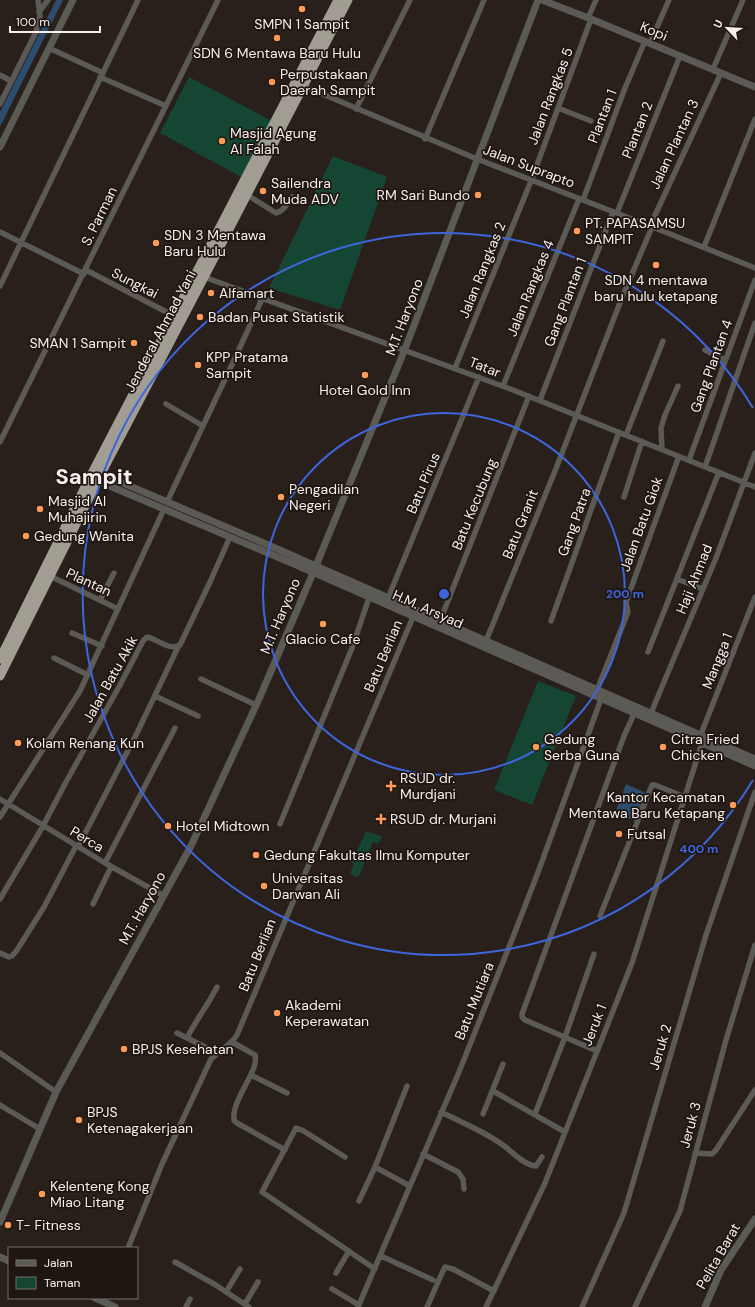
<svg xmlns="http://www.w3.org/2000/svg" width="755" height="1307" font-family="'DM Sans',sans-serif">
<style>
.green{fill:#154633}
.water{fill:#2d4c6e}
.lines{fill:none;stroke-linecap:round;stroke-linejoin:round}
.minor{stroke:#5c5a55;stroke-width:5.5}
.tertiary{stroke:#5c5a55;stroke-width:7}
.trunk{stroke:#a29d92;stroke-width:9}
.ring{fill:none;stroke:#3d66db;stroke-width:2}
.poi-dot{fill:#ff9b59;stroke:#1f1612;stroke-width:1.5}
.labels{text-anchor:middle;stroke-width:3.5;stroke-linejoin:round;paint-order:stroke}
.poi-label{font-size:14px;fill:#f5eeeb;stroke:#1f1612;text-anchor:start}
.street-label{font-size:14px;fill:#f5eeeb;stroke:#1f1612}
.town-label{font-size:22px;font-weight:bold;fill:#f5eeeb;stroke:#1f1612}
.centre{fill:#3d66db;stroke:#1f1612;stroke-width:2}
.ring-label{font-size:12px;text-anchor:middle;font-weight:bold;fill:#3d66db;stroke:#1f1612;stroke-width:3.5;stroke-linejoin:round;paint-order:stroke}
</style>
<rect width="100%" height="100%" fill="#291f1b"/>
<path class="green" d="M 189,77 L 272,121 L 243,178 L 160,133 Z
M 333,156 L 387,177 L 340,310 L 269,288 Z
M 538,681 L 576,696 L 532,805 L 494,790 Z
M 366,831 L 380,836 L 382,837 L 378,844 L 373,842 L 359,875 L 358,877 L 350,874 L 353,866 L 352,862 Z"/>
<path class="water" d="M 56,0 L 63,0 L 0,127 L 0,112 Z
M 626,784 L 646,793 L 635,821 L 615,813 Z"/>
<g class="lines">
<path class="minor" d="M 39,12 L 48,0
M 588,18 L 596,0
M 650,43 L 669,0
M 49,48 L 103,73
M 713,69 L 743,0
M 0,75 L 11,81
M 100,77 L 166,106
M 301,85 L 477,159 L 650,226 L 755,268
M 0,104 L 36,32 L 40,16 L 38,0
M 558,108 L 591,121
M 356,109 L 410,0
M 425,139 L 484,0
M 247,195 L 276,213 C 284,211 288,203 292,197
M 583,200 L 625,88 L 645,41
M 617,213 L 680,56
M 650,226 L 721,73
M 0,232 L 84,274
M 704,247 L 755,119
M 86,270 L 174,316
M 204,277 L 513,390 L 755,487
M 0,286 L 138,0
M 705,350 L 725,360
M 455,368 L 531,181 L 591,19
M 503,386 L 579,199
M 540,400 L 613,212
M 166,404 L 203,426
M 626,435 L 663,341
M 0,442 L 218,0
M 662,449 L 661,428 L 665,415 L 678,386
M 689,460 L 755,280
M 705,467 L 755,323
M 624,497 L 642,441
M 167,502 L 236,356 L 262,299
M 50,576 L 118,609
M 677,579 L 703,589
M 388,598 L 479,377
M 100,600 L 114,573
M 440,621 L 529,396
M 551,621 L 619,432
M 72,633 L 102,646
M 486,641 L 557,466 L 621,300 L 652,227
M 648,652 L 719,472
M 54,658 L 88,675
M 201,679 L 256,705
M 597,690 L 628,612 L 626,602 L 679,456
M 155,696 L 198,716
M 651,713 L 716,558 L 755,453
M 701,734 L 755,597
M 0,799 L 105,863 L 164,896
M 0,817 L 80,691 L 164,509
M 280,824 L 352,648 L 369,598
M 78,847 L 137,733 L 179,645
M 105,863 L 175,728
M 0,899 L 43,826 L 66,782 L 120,685 L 143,641 L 147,637 C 157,639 169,651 180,645 L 210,582 L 230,537
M 93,904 L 111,867
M 600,916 L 652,785 L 655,785 L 685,797
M 0,953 L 9,957 L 12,956 L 17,950 L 44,907 L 76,846
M 177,1033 L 217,1053
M 187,1038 C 196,1020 208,1005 217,987
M 232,1042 L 255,1055 C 260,1070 231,1100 234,1120 L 237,1123 L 285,1150
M 597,1051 L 525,1020 L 522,1017 L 522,1014 L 624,736 L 634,714
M 0,1053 L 56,1092
M 251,1075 L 287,1093
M 407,1086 L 375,1167 L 410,1186
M 493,1091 L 565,1132
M 0,1105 L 40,1129
M 441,1112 C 463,1123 488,1133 507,1148 C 515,1155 525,1165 536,1166 L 542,1157
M 483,1114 L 503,1064
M 535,1114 L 565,1037 L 594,954
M 695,1153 L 712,1154 L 716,1150 L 755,1090
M 423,1154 L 458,1172 L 463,1179 L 464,1189
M 345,1157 L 302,1130 L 296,1128 L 262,1192 L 375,1269
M 359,1201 L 375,1167
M 128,1248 L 162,1164 L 211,1059 C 220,1050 230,1046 237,1035 L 413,617
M 381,1256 L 433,1280
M 175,1262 L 214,1284 L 249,1307
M 336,1273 L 349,1251
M 332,1289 L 359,1305
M 226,1292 L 240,1269
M 245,1304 L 258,1282
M 186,1307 L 190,1299
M 358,1307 L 459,1072 L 515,932 L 540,867 L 601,699
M 427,1307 L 442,1273 L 445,1267 L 453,1269 L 494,1291
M 486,1307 L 545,1183 L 632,963 L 702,743
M 582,1307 L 624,1213 L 706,935 L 755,792
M 635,1307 L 680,1211 L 726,1040 L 755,945"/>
<path class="tertiary" d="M 542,0 L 591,19 L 755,87
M 0,147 L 73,0
M 97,472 L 266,544 L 755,759
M 93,479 L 294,564 L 755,766
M 0,1222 L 56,1092 L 191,846 L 259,699 L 313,573 L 405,349 L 538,0
M 0,1257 L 9,1261
M 95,1298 L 115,1307
M 705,1307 L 721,1270 L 755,1219"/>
<path class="trunk" d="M 0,659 L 88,481 L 338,0
M 0,676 L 105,466 L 212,262 L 348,0"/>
</g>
<g class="ring">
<circle cx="444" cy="594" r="181"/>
<path d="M753 780A361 361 0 1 1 753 408"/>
</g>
<g class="poi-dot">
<circle cx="302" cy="9" r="4"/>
<circle cx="277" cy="38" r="4"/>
<circle cx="272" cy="82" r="4"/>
<circle cx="222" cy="141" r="4"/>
<circle cx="263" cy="191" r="4"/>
<circle cx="478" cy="195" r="4"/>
<circle cx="577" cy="231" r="4"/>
<circle cx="156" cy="243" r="4"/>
<circle cx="656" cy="265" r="4"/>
<circle cx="211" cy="293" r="4"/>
<circle cx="200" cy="317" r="4"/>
<circle cx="134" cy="343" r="4"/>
<circle cx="198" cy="365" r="4"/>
<circle cx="365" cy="375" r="4"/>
<circle cx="281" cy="497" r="4"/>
<circle cx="40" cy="509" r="4"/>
<circle cx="26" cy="536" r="4"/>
<circle cx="323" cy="624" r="4"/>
<circle cx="18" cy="743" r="4"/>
<circle cx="536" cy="747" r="4"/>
<circle cx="663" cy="747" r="4"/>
<path d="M389 780h4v4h4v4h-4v4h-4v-4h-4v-4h4z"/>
<circle cx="733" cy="805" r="4"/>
<path d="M379 813h4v4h4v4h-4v4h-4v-4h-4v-4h4z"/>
<circle cx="168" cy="826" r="4"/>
<circle cx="619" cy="834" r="4"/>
<circle cx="256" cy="855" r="4"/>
<circle cx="264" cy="886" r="4"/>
<circle cx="277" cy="1013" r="4"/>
<circle cx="124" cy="1049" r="4"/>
<circle cx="79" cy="1120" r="4"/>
<circle cx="42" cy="1194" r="4"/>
<circle cx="8" cy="1225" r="4"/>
</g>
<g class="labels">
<g class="poi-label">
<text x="302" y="29" text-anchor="middle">SMPN 1 Sampit</text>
<text x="277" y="58" text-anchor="middle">SDN 6 Mentawa Baru Hulu</text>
<text x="280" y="79">Perpustakaan<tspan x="280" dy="16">Daerah Sampit</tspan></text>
<text x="230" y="138">Masjid Agung<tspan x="230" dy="16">Al Falah</tspan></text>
<text x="271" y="188">Sailendra<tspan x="271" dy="16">Muda ADV</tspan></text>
<text x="470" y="200" text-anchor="end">RM Sari Bundo</text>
<text x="585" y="228">PT. PAPASAMSU<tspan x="585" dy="16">SAMPIT</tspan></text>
<text x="164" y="240">SDN 3 Mentawa<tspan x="164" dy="16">Baru Hulu</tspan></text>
<text x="656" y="285" text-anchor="middle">SDN 4 mentawa<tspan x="656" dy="16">baru hulu ketapang</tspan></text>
<text x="219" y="298">Alfamart</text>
<text x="208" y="322">Badan Pusat Statistik</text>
<text x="126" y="348" text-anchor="end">SMAN 1 Sampit</text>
<text x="206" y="362">KPP Pratama<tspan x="206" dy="16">Sampit</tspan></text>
<text x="365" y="395" text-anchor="middle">Hotel Gold Inn</text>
<text x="289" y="494">Pengadilan<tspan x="289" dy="16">Negeri</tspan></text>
<text x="48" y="506">Masjid Al<tspan x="48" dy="16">Muhajirin</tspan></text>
<text x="34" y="541">Gedung Wanita</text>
<text x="323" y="644" text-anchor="middle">Glacio Cafe</text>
<text x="544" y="744">Gedung<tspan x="544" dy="16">Serba Guna</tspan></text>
<text x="671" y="744">Citra Fried<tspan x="671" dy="16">Chicken</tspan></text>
<text x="26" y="748">Kolam Renang Kun</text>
<text x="400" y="783">RSUD dr.<tspan x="400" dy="16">Murdjani</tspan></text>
<text x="725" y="802" text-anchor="end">Kantor Kecamatan<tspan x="725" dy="16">Mentawa Baru Ketapang</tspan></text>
<text x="390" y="824">RSUD dr. Murjani</text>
<text x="176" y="831">Hotel Midtown</text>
<text x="627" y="839">Futsal</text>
<text x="264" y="860">Gedung Fakultas Ilmu Komputer</text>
<text x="272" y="883">Universitas<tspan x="272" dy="16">Darwan Ali</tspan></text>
<text x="285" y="1010">Akademi<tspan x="285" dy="16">Keperawatan</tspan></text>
<text x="132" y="1054">BPJS Kesehatan</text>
<text x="87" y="1117">BPJS<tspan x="87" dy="16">Ketenagakerjaan</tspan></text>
<text x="50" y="1191">Kelenteng Kong<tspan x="50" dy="16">Miao Litang</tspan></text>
<text x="16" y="1230">T- Fitness</text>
</g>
<g class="street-label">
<text transform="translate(654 31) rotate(23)" y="5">Kopi</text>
<text transform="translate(550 96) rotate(-69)" y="5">Jalan Rangkas 5</text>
<text transform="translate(602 116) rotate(-69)" y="5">Plantan 1</text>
<text transform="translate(637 130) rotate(-68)" y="5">Plantan 2</text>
<text transform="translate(674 144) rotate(-65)" y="5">Jalan Plantan 3</text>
<text transform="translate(529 166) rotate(21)" y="5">Jalan Suprapto</text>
<text transform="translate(99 216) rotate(-64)" y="5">S. Parman</text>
<text transform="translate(482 270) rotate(-68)" y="5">Jalan Rangkas 2</text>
<text transform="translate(135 283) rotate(27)" y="5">Sungkai</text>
<text transform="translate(530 288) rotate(-68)" y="5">Jalan Rangkas 4</text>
<text transform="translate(565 302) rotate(-69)" y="5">Gang Plantan 1</text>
<text transform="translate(404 317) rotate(-69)" y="5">M.T. Haryono</text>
<text transform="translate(160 331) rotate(-62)" y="5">Jenderal Ahmad Yani</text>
<text transform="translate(711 366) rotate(-70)" y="5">Gang Plantan 4</text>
<text transform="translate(485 367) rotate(21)" y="5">Tatar</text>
<text transform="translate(423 483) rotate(-67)" y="5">Batu Pirus</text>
<text transform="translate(474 504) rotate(-68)" y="5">Batu Kecubung</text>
<text transform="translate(574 522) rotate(-70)" y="5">Gang Patra</text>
<text transform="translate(520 524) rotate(-68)" y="5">Batu Granit</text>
<text transform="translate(641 524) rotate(-70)" y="5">Jalan Batu Giok</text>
<text transform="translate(694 579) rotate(-68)" y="5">Haji Ahmad</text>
<text transform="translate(89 582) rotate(25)" y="5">Plantan</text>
<text transform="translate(428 609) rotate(24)" y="5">H.M. Arsyad</text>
<text transform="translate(280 616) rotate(-67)" y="5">M.T. Haryono</text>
<text transform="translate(383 656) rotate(-67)" y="5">Batu Berlian</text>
<text transform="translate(717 661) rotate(-68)" y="5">Mangga 1</text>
<text transform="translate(110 679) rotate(-61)" y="5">Jalan Batu Akik</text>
<text transform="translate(87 839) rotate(31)" y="5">Perca</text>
<text transform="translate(142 908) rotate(-61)" y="5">M.T. Haryono</text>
<text transform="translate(257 955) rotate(-68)" y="5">Batu Berlian</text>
<text transform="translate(474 1001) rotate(-68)" y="5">Batu Mutiara</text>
<text transform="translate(594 1025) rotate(-68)" y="5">Jeruk 1</text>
<text transform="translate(660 1047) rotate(-73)" y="5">Jeruk 2</text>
<text transform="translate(690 1125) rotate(-75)" y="5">Jeruk 3</text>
<text transform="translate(718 1256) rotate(-60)" y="5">Pelita Barat</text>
</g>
<g class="town-label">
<text x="94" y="484">Sampit</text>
</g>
</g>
<circle cx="444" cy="594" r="6" class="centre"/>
<g class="ring-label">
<text x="625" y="598">200 m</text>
<text x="699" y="853">400 m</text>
</g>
<rect x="8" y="1247" width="130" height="52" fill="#1f1612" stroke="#756c69"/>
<rect x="16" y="1260" width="20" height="6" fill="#5c5a55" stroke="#756c69"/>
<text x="44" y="1267" font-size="12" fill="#f5eeeb">Jalan</text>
<rect x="16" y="1277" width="20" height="12" fill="#154633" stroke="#756c69"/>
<text x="44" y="1287" font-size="12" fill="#f5eeeb">Taman</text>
<g transform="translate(727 28) rotate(295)" stroke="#1f1612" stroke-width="3" paint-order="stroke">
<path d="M0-3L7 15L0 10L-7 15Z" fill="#f5eeeb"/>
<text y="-6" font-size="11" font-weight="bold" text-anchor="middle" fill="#f5eeeb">U</text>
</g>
<path d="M10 26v6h90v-6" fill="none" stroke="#f5eeeb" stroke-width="2"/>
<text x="16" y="26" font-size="12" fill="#f5eeeb" stroke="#1f1612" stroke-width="3" paint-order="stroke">100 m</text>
</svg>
